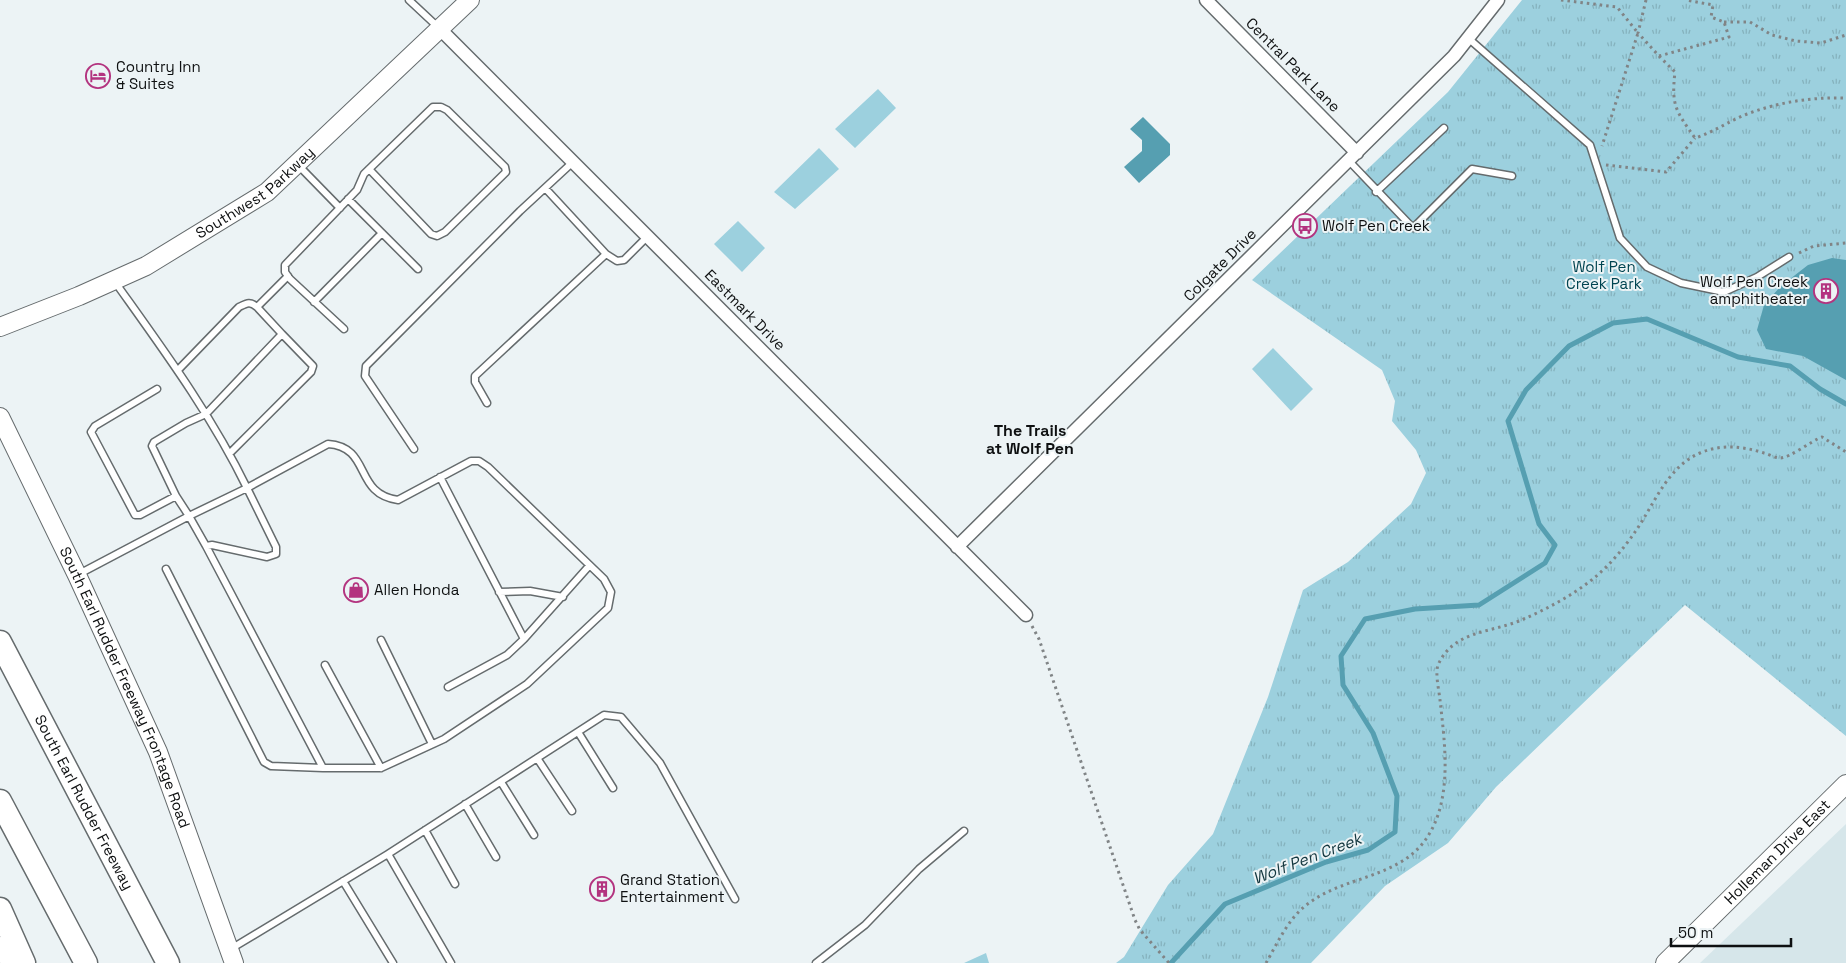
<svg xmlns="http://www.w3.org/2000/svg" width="1846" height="963" font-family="'Space Grotesk',sans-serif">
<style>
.built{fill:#d6e6ea}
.park{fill:url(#park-tufts)}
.pitch{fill:#9cd0de}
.water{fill:#569fb1}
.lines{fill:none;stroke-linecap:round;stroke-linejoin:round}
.stream{stroke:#569fb1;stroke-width:5}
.lane-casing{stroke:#656b6d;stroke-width:9}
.street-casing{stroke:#656b6d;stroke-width:15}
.secondary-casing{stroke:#656b6d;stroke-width:20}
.highway-casing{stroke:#656b6d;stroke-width:25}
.path{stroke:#808486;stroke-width:3;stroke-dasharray:2.5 4;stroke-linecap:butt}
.lane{stroke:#fff;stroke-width:6}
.street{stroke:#fff;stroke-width:12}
.secondary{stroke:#fff;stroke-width:18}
.highway{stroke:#fff;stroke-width:22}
.labels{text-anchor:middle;stroke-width:4;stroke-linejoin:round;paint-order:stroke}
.street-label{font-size:15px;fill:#0e1011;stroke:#ecf3f5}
.poi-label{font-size:15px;fill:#0e1011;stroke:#ecf3f5;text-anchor:start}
.park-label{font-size:15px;fill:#004451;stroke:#ecf3f5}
.neighbourhood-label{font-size:16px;font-weight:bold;fill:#0e1011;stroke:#ecf3f5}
.water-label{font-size:16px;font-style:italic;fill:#12363e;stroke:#ecf3f5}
</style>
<defs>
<pattern id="park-tufts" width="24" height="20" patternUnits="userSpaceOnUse" patternTransform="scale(1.25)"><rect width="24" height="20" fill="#9cd0de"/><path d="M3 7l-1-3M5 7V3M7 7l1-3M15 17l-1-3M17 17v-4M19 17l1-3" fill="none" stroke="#85b2bd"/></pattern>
</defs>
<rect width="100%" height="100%" fill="#ecf3f5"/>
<path class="built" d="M 1846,824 L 1846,963 L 1700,963 Z"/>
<path class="park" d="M 1522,0 L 1846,0 L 1846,736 L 1685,605 L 1496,787 L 1448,843 L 1385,886 L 1311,963 L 1116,963 L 1124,957 L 1168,885 L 1213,834 L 1268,697 L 1303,590 L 1348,562 L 1411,504 L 1426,473 L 1416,450 L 1392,421 L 1395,401 L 1382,370 L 1252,280 L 1448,92 Z
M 986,953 L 989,963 L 964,963 Z"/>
<path class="pitch" d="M 878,89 L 896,108 L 855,148 L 835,129 Z
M 819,148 L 839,169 L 795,209 L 774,192 Z
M 738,221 L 765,248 L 742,272 L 714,244 Z
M 1273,348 L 1313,389 L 1291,411 L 1252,369 Z"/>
<path class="water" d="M 1143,117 L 1170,144 L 1170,155 L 1139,183 L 1124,167 L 1142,151 L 1142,140 L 1130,129 Z
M 1832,258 L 1846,260 L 1846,380 L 1803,356 L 1766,349 L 1757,330 L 1764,305 L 1781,286 L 1808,265 Z"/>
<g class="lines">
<path class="stream" d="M 1171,963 L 1225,904 L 1326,862 L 1368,850 L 1395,832 L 1397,796 L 1373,733 L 1343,685 L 1341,656 L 1365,619 L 1415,609 L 1479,605 L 1545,563 L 1555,545 L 1539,524 L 1508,421 L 1526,390 L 1569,346 L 1613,323 L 1647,319 L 1738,357 L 1790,366 L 1820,389 L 1846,404"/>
<defs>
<path id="lane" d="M 409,0 L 439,28
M 1468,38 L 1590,145 L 1620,238 L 1647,267 L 1681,283 L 1724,292 L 1757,277 L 1789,257
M 1349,161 L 1413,228 L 1472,169 L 1512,176
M 298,165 L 340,208
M 545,188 L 606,254
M 1376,192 L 1444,128
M 348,199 L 418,269
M 115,282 C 162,348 211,414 247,488 L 189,516 L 206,546 L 212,545 L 267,557 L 276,554 L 276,547 L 247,488 L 328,444 C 372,447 353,494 398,500 L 471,461 L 479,461 L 488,467 L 604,579 L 611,592 L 608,608 L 527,684 L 444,739 L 381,768 L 323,768
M 314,302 L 382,233
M 344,329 L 290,279 L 285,272 L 285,265 L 357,190 L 364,174 L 433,107 L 441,107 L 447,110 L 505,167 L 506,172 L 445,232 L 437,236 L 431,234 L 369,169
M 178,370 L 239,307 C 247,303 250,301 257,307 L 288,276
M 487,403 L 475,382 L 475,376 L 606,254 L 617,261 L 624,260 L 648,236
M 414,449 L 365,376 L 366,366 L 520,211 L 573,162
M 230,453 L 311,372 L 313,366 L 282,334
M 440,477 L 524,639 L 507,655 L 448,687
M 176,496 L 152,446 L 154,442 L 186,423 L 206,414 L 282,334 L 257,307
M 166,569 L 264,762 L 271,766 L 323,768 L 206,546
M 79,574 L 189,516 L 176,496 L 140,515 L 135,515 L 91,432 L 95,426 L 157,389
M 499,592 L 530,591 L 563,597
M 524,639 L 589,566
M 381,640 L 432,744
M 325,665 L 381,768
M 578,732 L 613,788
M 537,758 L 572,811
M 501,782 L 534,835
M 465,804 L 496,857
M 425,830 L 455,884
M 388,854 L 604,715 L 621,717 L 660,763 L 735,899
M 343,881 L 393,963
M 229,950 L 388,854 L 451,963
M 816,963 L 865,925 L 919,869 L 964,831"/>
<path id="street" d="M 1206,0 L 1357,153
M 440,29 L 1026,615
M 957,547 L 1454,56 L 1498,0"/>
<g id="secondary">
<path id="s1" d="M 0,327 L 79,296 L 146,266 L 267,192 L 470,0"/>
<path id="s2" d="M 0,417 L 77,575 L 158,752 L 234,963"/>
<path d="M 0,946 L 11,963"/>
<path id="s3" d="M 1665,963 L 1846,784"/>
</g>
<g id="highway">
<path id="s4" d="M 0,642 L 168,963"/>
<path d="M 0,801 L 86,963"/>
<path d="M 0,909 L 24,963"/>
</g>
</defs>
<use href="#lane" class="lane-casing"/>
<use href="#street" class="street-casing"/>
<use href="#secondary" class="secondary-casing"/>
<use href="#highway" class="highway-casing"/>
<path class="path" d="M 1561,0 L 1617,7 L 1638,33 L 1602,146
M 1646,0 L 1638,33 L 1659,56 L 1729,37 L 1724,22 L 1711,17 L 1713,5 L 1686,0
M 1724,22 L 1750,22 L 1772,35 L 1796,41 L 1821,43 L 1846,35
M 1659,56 L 1675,72 C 1671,106 1676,111 1695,138 C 1714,132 1729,121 1747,114 C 1779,102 1812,97 1846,98
M 1606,165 L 1666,172 L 1695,138
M 1799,253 L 1814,246 L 1846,243
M 1032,626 L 1039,639 L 1135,920 L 1140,930 L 1169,963
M 1266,963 C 1278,942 1289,917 1309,903 C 1345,876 1399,878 1426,839 C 1453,800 1445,745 1440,700 C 1439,690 1435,674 1438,665 C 1453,631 1489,633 1519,621 C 1545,610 1572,596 1594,578 C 1609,566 1624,548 1635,532 C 1654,505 1667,467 1700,453 C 1721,444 1742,446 1764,453 C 1769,454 1775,458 1780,458 C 1790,458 1811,441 1822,437 L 1846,452"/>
<use href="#lane" class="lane"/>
<use href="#street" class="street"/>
<use href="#secondary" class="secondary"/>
<use href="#highway" class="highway"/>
</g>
<defs>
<symbol id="hotel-ring" viewBox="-11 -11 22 22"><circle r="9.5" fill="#ecf3f5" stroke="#b3337f" stroke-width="1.5"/><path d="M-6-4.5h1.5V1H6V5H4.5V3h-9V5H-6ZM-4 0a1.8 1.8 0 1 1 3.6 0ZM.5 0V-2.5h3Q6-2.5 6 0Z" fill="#b3337f"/></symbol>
<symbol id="bus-ring" viewBox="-11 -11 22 22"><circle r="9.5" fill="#ecf3f5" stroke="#b3337f" stroke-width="1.5"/><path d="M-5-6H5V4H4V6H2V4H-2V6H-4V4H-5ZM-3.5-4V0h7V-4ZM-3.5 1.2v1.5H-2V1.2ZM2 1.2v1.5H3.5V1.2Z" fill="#b3337f"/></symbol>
<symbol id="building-ring" viewBox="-11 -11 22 22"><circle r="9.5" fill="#ecf3f5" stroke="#b3337f" stroke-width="1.5"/><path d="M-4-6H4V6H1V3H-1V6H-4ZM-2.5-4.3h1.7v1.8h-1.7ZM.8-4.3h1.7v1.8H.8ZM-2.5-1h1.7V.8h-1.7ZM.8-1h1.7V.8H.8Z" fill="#b3337f"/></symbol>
<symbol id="shop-ring" viewBox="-11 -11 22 22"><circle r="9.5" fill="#ecf3f5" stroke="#b3337f" stroke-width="1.5"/><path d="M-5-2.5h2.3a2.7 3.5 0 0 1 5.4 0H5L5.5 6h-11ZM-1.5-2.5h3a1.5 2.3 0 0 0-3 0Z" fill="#b3337f"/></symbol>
</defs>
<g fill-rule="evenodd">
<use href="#hotel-ring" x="84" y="62" width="28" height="28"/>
<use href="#bus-ring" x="1291" y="212" width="28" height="28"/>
<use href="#building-ring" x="1812" y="277" width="28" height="28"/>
<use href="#shop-ring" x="342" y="576" width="28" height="28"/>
<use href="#building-ring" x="588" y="875" width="28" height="28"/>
</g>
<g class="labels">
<g class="street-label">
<text transform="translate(1293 65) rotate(45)" y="5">Central Park Lane</text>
<text dy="5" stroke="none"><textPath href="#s1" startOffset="290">Southwest Parkway</textPath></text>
<text transform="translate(1220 265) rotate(-45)" y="5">Colgate Drive</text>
<text transform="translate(745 310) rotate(45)" y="5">Eastmark Drive</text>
<text dy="5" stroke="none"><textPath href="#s2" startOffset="298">South Earl Rudder Freeway Frontage Road</textPath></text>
<text dy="5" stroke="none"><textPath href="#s4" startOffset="181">South Earl Rudder Freeway</textPath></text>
<text dy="5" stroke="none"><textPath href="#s3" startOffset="158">Holleman Drive East</textPath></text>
</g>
<g class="poi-label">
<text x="116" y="72">Country Inn<tspan x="116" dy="17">&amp; Suites</tspan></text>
<text x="1322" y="231">Wolf Pen Creek</text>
<text x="1808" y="287" text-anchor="end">Wolf Pen Creek<tspan x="1808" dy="17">amphitheater</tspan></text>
<text x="374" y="595">Allen Honda</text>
<text x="620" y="885">Grand Station<tspan x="620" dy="17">Entertainment</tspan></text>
</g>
<g class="park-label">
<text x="1604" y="272">Wolf Pen<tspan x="1604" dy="17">Creek Park</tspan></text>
</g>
<g class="neighbourhood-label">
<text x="1030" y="436">The Trails<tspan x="1030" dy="18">at Wolf Pen</tspan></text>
</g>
<g class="water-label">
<text transform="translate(1307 858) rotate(-21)" y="6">Wolf Pen Creek</text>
</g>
</g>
<path d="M1671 938v8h120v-8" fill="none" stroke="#0e1011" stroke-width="2.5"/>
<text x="1678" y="938" font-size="15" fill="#0e1011" stroke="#ecf3f5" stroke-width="4" paint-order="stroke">50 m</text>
</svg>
